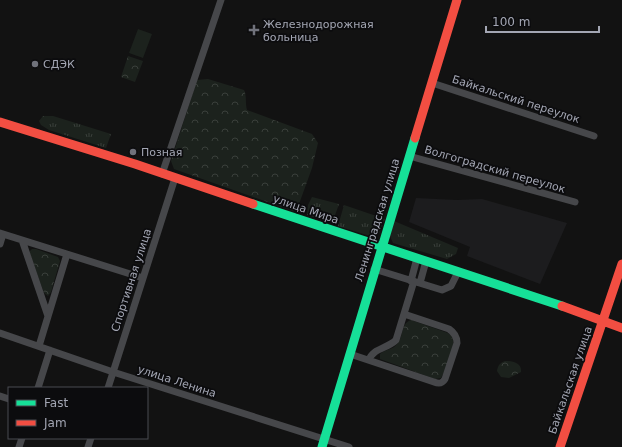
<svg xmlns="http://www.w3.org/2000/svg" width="622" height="447" font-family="'DejaVu Sans',sans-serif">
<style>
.built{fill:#1c1c1e}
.grass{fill:url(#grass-tufts)}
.park{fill:url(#park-crowns)}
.garden{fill:#1c221d}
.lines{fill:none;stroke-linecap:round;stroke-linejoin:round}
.street{stroke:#46474a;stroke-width:7}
.fast{stroke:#16e098;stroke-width:9}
.jam{stroke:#f24e42;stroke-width:9}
.poi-dot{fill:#70727b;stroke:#0c0c0e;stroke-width:1.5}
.labels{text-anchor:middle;stroke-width:3.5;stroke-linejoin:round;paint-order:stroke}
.poi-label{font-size:11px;fill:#a3a6b3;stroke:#0c0c0e;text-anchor:start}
.street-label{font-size:11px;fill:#a3a6b3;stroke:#0c0c0e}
</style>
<defs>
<pattern id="grass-tufts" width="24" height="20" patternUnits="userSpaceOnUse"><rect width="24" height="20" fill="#1c221d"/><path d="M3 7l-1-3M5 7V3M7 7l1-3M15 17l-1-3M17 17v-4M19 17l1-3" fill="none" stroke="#3a3f3b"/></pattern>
<pattern id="park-crowns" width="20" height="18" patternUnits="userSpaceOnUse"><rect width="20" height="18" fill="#1c221d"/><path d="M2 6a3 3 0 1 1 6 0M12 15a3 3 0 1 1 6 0" fill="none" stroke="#3a3f3b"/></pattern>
</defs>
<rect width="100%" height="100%" fill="#121212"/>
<path class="built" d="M 416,198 L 457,200 L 482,199 L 567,223 L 540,284 L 467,256 L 470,247 L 409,222 Z"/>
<path class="grass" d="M 43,116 L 53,116 L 111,134 L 106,148 L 49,130 L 41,125 L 39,121 Z
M 312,197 L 339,204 L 334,218 L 328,222 L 307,215 L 308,205 Z
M 344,205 L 385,219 L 379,234 L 373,237 L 338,226 Z
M 394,221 L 458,248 L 456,254 L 447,259 L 393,243 L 390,236 Z"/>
<path class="park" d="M 128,56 L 143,61 L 135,82 L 121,77 Z
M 208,79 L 244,90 C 247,96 245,103 247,110 L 312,134 L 318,143 L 312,168 L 299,204 L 293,211 L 174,169 L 171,161 L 197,80 Z
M 32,249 L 36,249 L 58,257 L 60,261 L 51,292 L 48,296 L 44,293 L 30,254 L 30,251 Z
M 411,320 L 445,332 C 449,333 453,336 453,341 C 454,348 445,372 441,378 L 435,379 L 380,359 L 380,354 C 385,349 393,350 397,344 C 404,337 400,324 411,320 Z
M 505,361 C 513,361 522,363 521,372 L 509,378 L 501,377 L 497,371 C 498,365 500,363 505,361 Z"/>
<path class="garden" d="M 138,29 L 152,34 L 143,58 L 129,53 Z"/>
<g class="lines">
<path class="street" d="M 432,83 L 594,136
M 409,156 L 575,202
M 162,174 L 221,0
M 0,233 L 143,278
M 22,240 L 48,316
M 0,244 L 3,234
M 374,269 L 442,290 L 451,286 L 458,272
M 411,281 L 417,258
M 420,283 L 426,261
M 0,333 L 113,372 L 349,447
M 39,346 L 67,254
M 350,354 L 434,382 C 439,384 442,384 445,379 L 457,343 C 457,337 455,333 449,329 L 404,314
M 369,360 C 373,348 387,349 396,340 L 414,281
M 38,388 L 50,350
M 108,388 L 175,178
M 0,396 L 9,399
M 19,447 L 22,438
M 88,447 L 91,438"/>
<path class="fast" d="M 253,204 L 562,306
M 322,447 L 415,138"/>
<path class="jam" d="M 0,122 L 135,164 L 253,204
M 415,138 L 457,0
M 562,306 L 622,328
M 560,447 L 622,264"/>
</g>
<g class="poi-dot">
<path d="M252 24h4v4h4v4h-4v4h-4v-4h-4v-4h4z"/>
<circle cx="35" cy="64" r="4"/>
<circle cx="133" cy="152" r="4"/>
</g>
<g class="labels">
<g class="poi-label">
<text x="263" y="28">Железнодорожная<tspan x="263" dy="13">больница</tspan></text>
<text x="43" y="68">СДЭК</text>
<text x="141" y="156">Позная</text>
</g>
<g class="street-label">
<text transform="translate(516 99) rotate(18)" y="4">Байкальский переулок</text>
<text transform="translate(495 169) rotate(16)" y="4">Волгоградский переулок</text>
<text transform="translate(306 209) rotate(19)" y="4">улица Мира</text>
<text transform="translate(377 220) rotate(-73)" y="4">Ленинградская улица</text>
<text transform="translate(131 280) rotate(-72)" y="4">Спортивная улица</text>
<text transform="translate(570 380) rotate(-71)" y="4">Байкальская улица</text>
<text transform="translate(177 381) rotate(18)" y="4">улица Ленина</text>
</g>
</g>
<rect x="8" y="387" width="140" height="52" fill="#0c0c0e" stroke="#484a50"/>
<rect x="16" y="400" width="20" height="6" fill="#16e098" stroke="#484a50"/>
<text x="44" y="407" font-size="12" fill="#a3a6b3">Fast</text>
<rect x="16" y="420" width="20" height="6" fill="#f24e42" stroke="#484a50"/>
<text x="44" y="427" font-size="12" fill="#a3a6b3">Jam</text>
<path d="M486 26v6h113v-6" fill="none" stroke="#a3a6b3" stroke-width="2"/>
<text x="492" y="26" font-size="12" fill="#a3a6b3" stroke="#0c0c0e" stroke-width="3" paint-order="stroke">100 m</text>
</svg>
